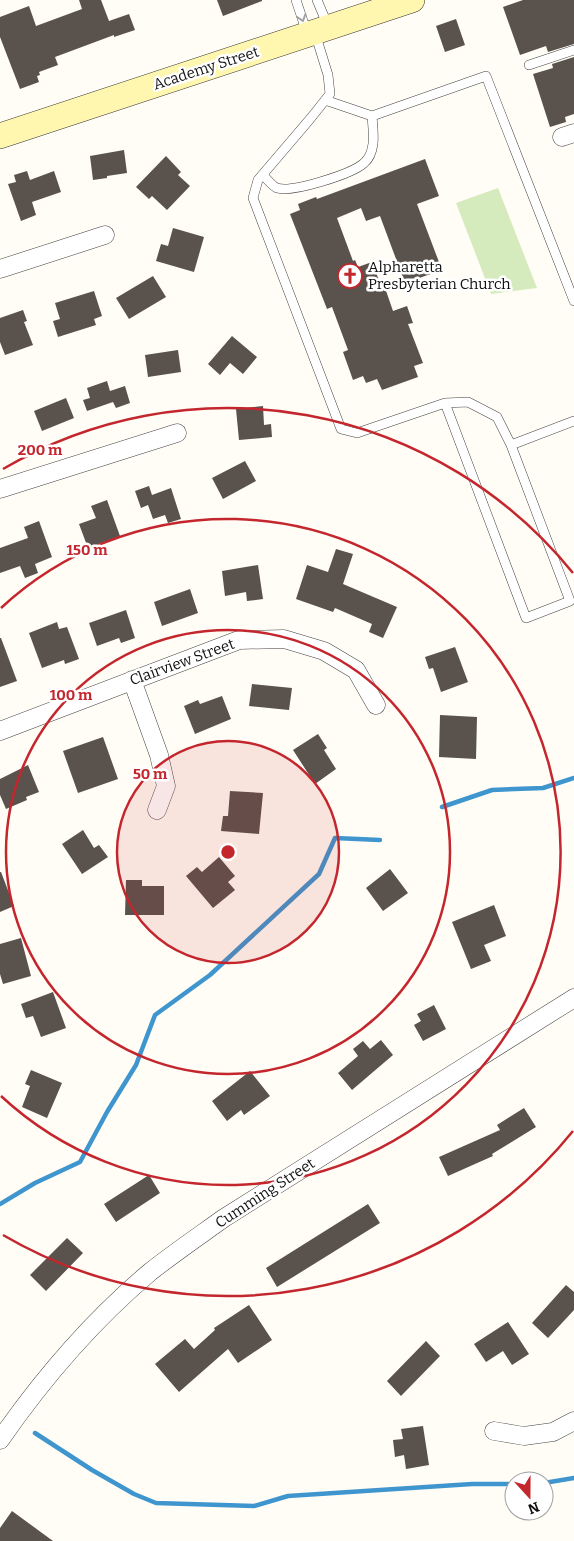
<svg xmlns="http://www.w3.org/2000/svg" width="574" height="1541" font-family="Bitter,serif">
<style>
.green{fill:#d5ebbd}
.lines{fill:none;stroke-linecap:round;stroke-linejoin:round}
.stream{stroke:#3f96cf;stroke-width:4.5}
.building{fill:#5a524d}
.lane-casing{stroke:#444;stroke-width:10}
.street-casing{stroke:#444;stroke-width:19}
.secondary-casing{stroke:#333;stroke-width:26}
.lane{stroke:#fff;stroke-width:9}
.street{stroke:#fff;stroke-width:18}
.secondary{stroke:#fff6b0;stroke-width:25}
.oneway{stroke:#a0a0a0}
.ring{fill:none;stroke:#c4262e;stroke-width:2.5}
.labels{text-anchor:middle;stroke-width:5;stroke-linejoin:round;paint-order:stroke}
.street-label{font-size:15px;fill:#111;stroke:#fff}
.poi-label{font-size:15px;fill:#111;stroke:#fff;text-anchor:start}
.centre{fill:#c4262e;stroke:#fff;stroke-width:2.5}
.ring-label{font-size:15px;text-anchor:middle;font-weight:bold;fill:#c4262e;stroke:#fff;stroke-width:5;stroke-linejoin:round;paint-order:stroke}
</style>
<rect width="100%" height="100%" fill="#fffdf5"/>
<path class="green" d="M 498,188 L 537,288 L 491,294 L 456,203 Z"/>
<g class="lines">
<path class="stream" d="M 442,807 L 492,790 L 543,788 L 574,778
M 0,1204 L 35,1183 L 80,1162 L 107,1112 L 136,1065 L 155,1015 L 210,975 L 319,874 L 335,838 L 380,840
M 35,1433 L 92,1470 L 134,1494 L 156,1503 L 254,1506 L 288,1496 L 472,1484 L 514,1484
M 544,1483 L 574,1478"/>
</g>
<path class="building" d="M 79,0 L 101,0 L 109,21 L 129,14 L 135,30 L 114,37 L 114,35 L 55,57 L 58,65 L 39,72 L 40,75 L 37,76 L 39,82 L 20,89 L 0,37 L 0,17 L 29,6 L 36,26 L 82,9 Z
M 217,0 L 262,0 L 262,1 L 223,16 Z
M 523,0 L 574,0 L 574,44 L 548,52 L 546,46 L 520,55 L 503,7 Z
M 456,19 L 465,45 L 445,52 L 436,26 Z
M 574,57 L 574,114 L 565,117 L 566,122 L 550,127 L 533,74 L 553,68 L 552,64 Z
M 124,150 L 127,173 L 107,176 L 107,178 L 93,180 L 90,156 Z
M 166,156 L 181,172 L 178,175 L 190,186 L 167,210 L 152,196 L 149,199 L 136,187 Z
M 425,159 L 439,196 L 417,204 L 442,270 L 405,283 L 380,216 L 366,221 L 361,208 L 337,218 L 353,261 L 355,260 L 358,267 L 372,262 L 380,283 L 383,282 L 393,311 L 407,306 L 413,323 L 408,324 L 423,363 L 414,366 L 418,377 L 382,390 L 377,379 L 366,383 L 363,376 L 353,380 L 343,352 L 348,350 L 332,307 L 327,309 L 290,214 L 300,210 L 298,204 L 316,197 L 317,199 Z
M 27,171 L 30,180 L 54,171 L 61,192 L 32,202 L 36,215 L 21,221 L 8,184 L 16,182 L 14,175 Z
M 173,228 L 204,237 L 194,272 L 156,261 L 161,244 L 168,246 Z
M 153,276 L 166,297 L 129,319 L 116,298 Z
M 94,291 L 102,316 L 94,319 L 96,325 L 58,337 L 53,321 L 60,319 L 55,303 Z
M 23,310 L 27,321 L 24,322 L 33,345 L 5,355 L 0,342 L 0,318 Z
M 232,336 L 257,357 L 243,374 L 230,363 L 220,375 L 208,364 Z
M 178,350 L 181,372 L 148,377 L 145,355 Z
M 107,381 L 110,391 L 125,386 L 130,403 L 116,408 L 113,402 L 87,411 L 83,400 L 90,398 L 87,388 Z
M 66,398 L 74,418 L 42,431 L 34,411 Z
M 263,406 L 264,425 L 271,424 L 272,437 L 239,440 L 236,409 Z
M 245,461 L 256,481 L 223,499 L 212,478 Z
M 149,486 L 152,495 L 171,488 L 181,519 L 168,523 L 165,515 L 153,519 L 148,505 L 141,508 L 135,491 Z
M 107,500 L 120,536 L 88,548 L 79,524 L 96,518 L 91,506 Z
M 39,521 L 52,557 L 35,564 L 38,573 L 25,578 L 20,566 L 0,573 L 0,548 L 28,538 L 24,527 Z
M 336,549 L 353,554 L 343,584 L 397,607 L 383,638 L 369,632 L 372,624 L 335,608 L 333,612 L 296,599 L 307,565 L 328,572 Z
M 258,565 L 263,599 L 247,601 L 246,592 L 225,596 L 222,571 Z
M 190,589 L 198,613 L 162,626 L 154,602 Z
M 126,610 L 135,638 L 121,643 L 119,638 L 97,646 L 89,623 Z
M 57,622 L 59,629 L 67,627 L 79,659 L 65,664 L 64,660 L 42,668 L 29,633 Z
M 0,638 L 1,638 L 17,681 L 0,687 Z
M 455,647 L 468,682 L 441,692 L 433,668 L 429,669 L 425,657 Z
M 252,684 L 292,688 L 289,710 L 249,706 Z
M 222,696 L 231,719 L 195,734 L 184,706 L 198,700 L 200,704 Z
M 440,715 L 477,717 L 476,759 L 439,757 Z
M 318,734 L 327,748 L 324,750 L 336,769 L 315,784 L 293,750 Z
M 103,737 L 118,779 L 78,793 L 63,751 Z
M 28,765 L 39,792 L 26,797 L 27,800 L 6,809 L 0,795 L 0,779 Z
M 230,791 L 263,793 L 259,834 L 221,831 L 223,816 L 228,816 Z
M 83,830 L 94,848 L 99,845 L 108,857 L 82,874 L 62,844 Z
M 219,857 L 235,876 L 228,882 L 235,890 L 213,908 L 186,876 L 197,867 L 202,872 Z
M 390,869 L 408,893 L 383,911 L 366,888 Z
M 0,872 L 1,872 L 14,906 L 0,912 Z
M 126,880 L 142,880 L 142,886 L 164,886 L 164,915 L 125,915 Z
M 494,905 L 506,936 L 484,945 L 491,961 L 471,969 L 452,922 Z
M 21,938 L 31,976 L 3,984 L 0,974 L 0,944 Z
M 53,992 L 66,1028 L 41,1037 L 33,1016 L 26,1018 L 21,1004 Z
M 434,1005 L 446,1029 L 423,1041 L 414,1025 L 421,1021 L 417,1014 Z
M 381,1040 L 393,1055 L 352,1090 L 338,1073 L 358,1056 L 353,1049 L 363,1041 L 370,1049 Z
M 31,1070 L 62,1083 L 47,1118 L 22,1107 L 30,1086 L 25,1084 Z
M 250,1071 L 270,1096 L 244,1115 L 241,1110 L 227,1121 L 212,1101 Z
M 524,1108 L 536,1127 L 492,1154 L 493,1156 L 448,1176 L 439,1157 L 500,1130 L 497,1125 Z
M 149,1175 L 160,1193 L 116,1222 L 104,1204 Z
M 368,1204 L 380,1223 L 277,1287 L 266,1268 Z
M 67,1238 L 83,1253 L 46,1291 L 30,1275 Z
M 566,1285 L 574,1292 L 574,1310 L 548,1338 L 532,1323 Z
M 249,1305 L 272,1340 L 238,1363 L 228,1349 L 179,1392 L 155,1364 L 185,1339 L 194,1349 L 215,1330 L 214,1328 Z
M 508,1322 L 529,1354 L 512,1365 L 503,1351 L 486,1362 L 474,1344 Z
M 426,1341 L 440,1356 L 401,1396 L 387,1381 Z
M 423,1426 L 429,1465 L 406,1469 L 404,1455 L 395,1457 L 393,1440 L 403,1439 L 401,1429 Z
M 12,1511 L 53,1541 L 0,1541 L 0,1528 Z"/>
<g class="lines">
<defs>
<path id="lane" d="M 296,0 L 307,33
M 317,0 L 328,26
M 315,33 L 328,75 L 330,94 L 310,119 L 258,180 L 253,198 L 341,429 L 357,433 L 445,403 L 526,618 L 570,601 L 511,445 L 497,417 L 468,402 L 445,403
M 529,65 L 574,50
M 325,100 L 372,116 L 486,76 L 574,301
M 263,175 C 267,179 272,186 277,188 C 292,193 352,174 364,163 C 377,152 373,130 372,116
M 511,445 L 574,421"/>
<path id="street" d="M 562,137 L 574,133
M 0,269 L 105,235
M 0,489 L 177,433
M 132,680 L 159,755 L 166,786 L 157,810
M 0,731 L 239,640 L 284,639 L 324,651 L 356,670 L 376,705
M 494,1431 L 524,1436 L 553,1432 L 574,1421
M 0,1440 C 43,1378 92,1321 150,1272 C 174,1253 199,1236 224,1218 L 574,998"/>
<path id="secondary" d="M 0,136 L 412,0"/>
</defs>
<use href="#lane" class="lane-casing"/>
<use href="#street" class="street-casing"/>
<use href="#secondary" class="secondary-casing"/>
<use href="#lane" class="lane"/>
<use href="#street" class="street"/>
<use href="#secondary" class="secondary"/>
</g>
<defs><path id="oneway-chevron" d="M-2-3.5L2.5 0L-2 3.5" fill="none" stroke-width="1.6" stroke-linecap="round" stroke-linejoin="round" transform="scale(1.25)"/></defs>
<use class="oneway" href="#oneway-chevron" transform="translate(302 18) rotate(72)"/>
<circle cx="228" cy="852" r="111" fill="#c4262e" fill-opacity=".12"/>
<g class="ring">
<circle cx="228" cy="852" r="111"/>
<circle cx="228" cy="852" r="222"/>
<path d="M1 608A333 333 0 1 1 1 1096"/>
<path d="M573 1131A444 444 0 0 1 3 1235M3 469A444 444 0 0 1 573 573"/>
</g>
<defs>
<symbol id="church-ring" viewBox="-11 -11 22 22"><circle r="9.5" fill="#fff" stroke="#c4262e" stroke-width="1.5"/><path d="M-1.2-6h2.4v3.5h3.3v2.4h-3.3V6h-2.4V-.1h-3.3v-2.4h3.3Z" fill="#c4262e"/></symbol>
</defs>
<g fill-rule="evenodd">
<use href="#church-ring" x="336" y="262" width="28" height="28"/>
</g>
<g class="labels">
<g class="street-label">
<text transform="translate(206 68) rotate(-18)" y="5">Academy Street</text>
<text transform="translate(182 662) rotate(-20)" y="5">Clairview Street</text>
<text transform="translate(265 1193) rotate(-33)" y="5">Cumming Street</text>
</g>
<g class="poi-label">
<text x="368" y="272">Alpharetta<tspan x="368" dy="17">Presbyterian Church</tspan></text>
</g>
</g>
<circle cx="228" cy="852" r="8" class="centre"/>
<g class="ring-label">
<text x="40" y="455">200 m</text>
<text x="87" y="555">150 m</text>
<text x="71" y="700">100 m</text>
<text x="150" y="779">50 m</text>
</g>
<g transform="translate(529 1496) rotate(159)"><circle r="24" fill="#ffffff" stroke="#a0a0a0"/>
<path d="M0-4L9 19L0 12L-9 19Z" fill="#c4262e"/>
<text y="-8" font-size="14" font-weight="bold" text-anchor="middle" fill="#111111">N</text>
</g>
</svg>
